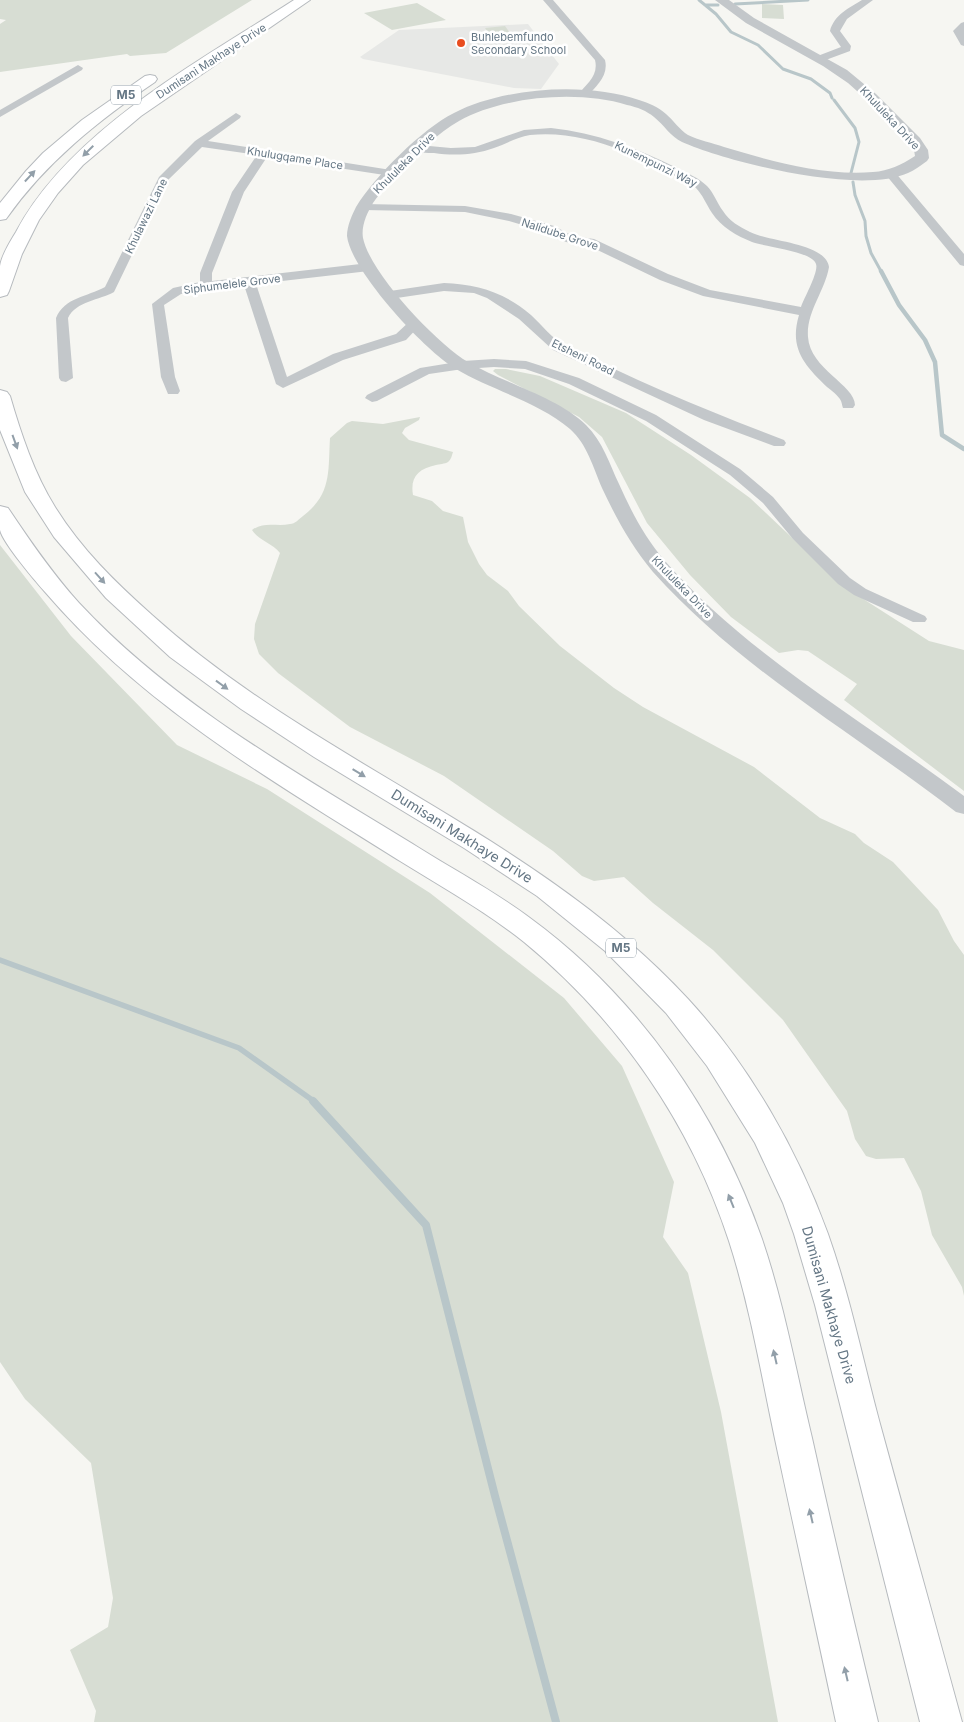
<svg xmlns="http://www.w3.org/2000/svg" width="964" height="1722" font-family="Inter,sans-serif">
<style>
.built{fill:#e7e8e6}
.green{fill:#d7ddd3}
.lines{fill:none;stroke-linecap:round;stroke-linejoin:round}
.stream-far3{stroke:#b8c6c9;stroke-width:3}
.stream-far2{stroke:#b8c6c9;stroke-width:4.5}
.stream-far1{stroke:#b8c6c9;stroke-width:5.5}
.stream{stroke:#b8c6c9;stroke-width:8}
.primary-casing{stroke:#b6babe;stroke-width:2}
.minor{fill:#c3c7ca;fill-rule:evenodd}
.tertiary{fill:#c3c7ca;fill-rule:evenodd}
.primary{fill:#fff;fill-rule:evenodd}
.oneway{fill:#929fa9}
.poi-dot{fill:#e94d1f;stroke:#fff;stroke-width:2}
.labels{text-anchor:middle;stroke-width:5;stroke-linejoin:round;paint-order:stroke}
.far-poi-label{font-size:11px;fill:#647684;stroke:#fff;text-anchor:start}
.far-street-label{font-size:11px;fill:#647684;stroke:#fff}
.shield{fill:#fff;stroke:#929fa9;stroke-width:1}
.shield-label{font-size:12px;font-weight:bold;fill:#647684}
.street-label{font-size:14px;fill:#647684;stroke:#fff}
</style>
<rect width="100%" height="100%" fill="#f6f6f2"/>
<path class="built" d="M 528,24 L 559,64 L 541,89 L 514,88 L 363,59 L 360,57 L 399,30 Z"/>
<path class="green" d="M 0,0 L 252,0 L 166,53 L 130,56 L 127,54 L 0,72 L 0,24 L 6,20 L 0,19 Z
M 417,3 L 446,20 L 392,30 L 364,13 Z
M 762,4 L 783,5 L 784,19 L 762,18 Z
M 505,26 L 515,40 L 495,42 L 485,28 Z
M 495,369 L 506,369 L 540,376 L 626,413 L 691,455 L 750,498 L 843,586 L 929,641 L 964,650 L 964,791 L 844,700 L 857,684 L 808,651 L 798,650 L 779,653 L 731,617 L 690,575 L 647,523 L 602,437 L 579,417 L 498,375 L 493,371 Z
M 420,417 L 419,420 L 405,428 L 402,433 L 409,440 L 453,452 C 452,455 451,460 448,462 C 445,464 439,464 436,465 C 418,469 410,477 413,495 L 432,501 L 443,511 L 463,517 L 468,542 L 479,564 L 487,575 L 508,591 L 519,606 L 560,646 L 614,688 L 643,707 L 754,767 L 820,818 L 855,834 L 864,843 L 893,862 L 938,910 L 954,941 L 964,955 L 964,1296 L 962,1287 L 932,1235 L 921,1191 L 904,1158 L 876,1159 L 866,1156 L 855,1139 L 847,1111 L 783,1020 L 713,950 L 653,903 L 624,877 L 594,881 L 582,876 L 553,851 L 444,776 L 350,727 L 278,673 L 259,654 L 254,639 L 255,624 L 280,553 C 272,543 258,540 252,530 C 264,521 277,527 290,524 C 295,524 299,519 303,516 C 332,494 328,471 330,438 L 347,423 L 352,421 L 383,424 Z
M 0,545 L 71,636 L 177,745 L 267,789 L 430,893 L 564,998 L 622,1066 L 674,1182 L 663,1237 L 688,1273 L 721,1412 L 778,1722 L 94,1722 L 96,1711 L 70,1650 L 108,1627 L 113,1598 L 91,1463 L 25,1399 L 0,1362 Z"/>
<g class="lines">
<path class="stream-far3" d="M 699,0 L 716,14 L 731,32 L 758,45 L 783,69 L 811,79 L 830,93 L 832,98
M 735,4 L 808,0
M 705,5 L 718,5
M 834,100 L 855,128 L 859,142 L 851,173
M 853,182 L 855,195 L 865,221 L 866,236 L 871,253 L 882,273"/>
<path class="stream-far2" d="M 881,271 L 899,305 L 925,340 L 935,362 L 942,435 L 964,449"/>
<path class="stream-far1" d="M 0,960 L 239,1048 L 315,1102"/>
<path class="stream" d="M 313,1101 L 426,1225 L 495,1496 L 556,1722"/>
<defs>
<path id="primary" d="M 294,0 L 310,0 L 141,116 L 83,165 L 58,193 L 39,220 L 22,254 L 9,291 L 7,295 L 0,297 C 0,287 0,276 0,266 C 2,254 10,242 16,232 C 70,130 200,61 294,0 Z
M 150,75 L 155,76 L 157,79 L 155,82 C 98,121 46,162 6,219 L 0,220 L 0,203 L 26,171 L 43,153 L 82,120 L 145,76 Z
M 0,390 L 7,392 L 10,396 C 21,434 34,473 55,507 C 81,549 116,583 152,615 C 317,764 535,833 688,999 C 749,1065 797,1149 828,1234 C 850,1296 863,1361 880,1424 C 907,1523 935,1623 962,1722 L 920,1722 L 815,1305 L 794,1234 L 783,1203 L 755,1143 L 707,1066 L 666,1013 L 605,951 L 537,896 L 464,848 L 314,757 L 241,709 L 170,657 L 106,598 L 54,537 L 25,492 L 0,430 Z
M 0,506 L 8,508 C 30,541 52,573 79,603 C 174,705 299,774 416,846 C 454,870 494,891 530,918 C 638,997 718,1113 762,1239 C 784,1304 796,1371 812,1438 C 833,1533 855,1627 878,1722 L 836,1722 C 816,1628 795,1533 775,1439 C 761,1373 750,1306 729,1241 C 691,1124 619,1020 524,942 C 485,911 442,887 400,861 C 274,782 144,707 46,593 C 36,582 3,543 0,530 C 0,523 0,513 0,506 Z"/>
</defs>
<use href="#primary" class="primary-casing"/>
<path class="minor" d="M 543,0 L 553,0 L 605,60 C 609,76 596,86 587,97 L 579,97 L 578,95 C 586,84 599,76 595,60 Z
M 862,0 L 873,0 L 847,19 L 840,31 L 851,46 L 850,51 L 823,61 L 815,61 L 815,57 L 841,47 L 830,31 C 834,15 849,8 862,0 Z
M 964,22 L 964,46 L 961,45 L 953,31 L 961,23 Z
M 78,65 L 83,68 L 82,70 L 0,117 L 0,110 Z
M 236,113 L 241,116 L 240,118 L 208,141 L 391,170 L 397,173 L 391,176 L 267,157 L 244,192 L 212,273 L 212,281 L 369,263 L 375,267 L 369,271 L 256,284 L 287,377 L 333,354 L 396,334 L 410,321 L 415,320 L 421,324 L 406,340 L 343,360 L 283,388 L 276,384 L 244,285 L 181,294 L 164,305 L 175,377 L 180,391 L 178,394 L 168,394 L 161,377 L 152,304 L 173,288 L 200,282 L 200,273 L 232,192 L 257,155 L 202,147 L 168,180 L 114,292 C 100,300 76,301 68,318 L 73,378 L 66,382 L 61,381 L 59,378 L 56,318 C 65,297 87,297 105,287 L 159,177 L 195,141 Z
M 551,128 C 596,133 637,148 677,168 C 687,173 699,178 707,186 C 714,193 717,203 723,211 C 729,221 740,227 750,232 C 769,242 826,243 829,267 C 825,291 806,312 808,337 C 810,369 855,385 855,405 L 853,408 L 843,408 C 842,406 842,403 841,401 C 839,396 831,390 827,387 C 804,365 789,348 799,315 L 703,296 L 660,280 L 587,245 L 566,242 L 546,232 L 509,221 L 465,212 L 364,210 L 358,207 L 364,204 L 465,206 L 511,214 L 554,226 L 573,236 L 594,239 L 668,274 L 710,290 L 801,307 C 804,298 819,272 816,264 C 812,251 765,247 752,242 C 737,236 721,227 712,213 C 706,204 703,195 695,187 C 646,159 589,129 530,135 C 517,137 506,144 494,148 C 475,155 454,156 434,153 C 427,153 417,153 413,148 L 418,145 L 451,148 L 475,147 L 524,130 Z
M 890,170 L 894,171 L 964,254 L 964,266 L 960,265 L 886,175 L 884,173 Z
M 444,283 C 477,284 506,293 531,315 C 542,325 552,339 565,345 C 636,381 710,412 784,440 L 786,443 L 784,446 L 774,446 L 704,420 L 553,350 L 519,319 L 487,298 L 474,293 L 444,291 L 390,299 L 384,295 L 390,291 Z
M 494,359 L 526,361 L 579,378 L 656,415 L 740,469 L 773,497 L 803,533 L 850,578 L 866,589 L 925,616 L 927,619 L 925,622 L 913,622 L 854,595 L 838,584 L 793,539 L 763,503 L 730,475 L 646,421 L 569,384 L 525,369 L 494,367 L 463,369 L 429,374 L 377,401 L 372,402 L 365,398 L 367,395 L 420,368 L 463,361 Z"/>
<path class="tertiary" d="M 715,0 L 729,0 L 754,18 L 847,70 L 876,94 L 920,138 L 928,150 L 929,158 L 927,161 C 921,165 915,170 908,173 C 860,195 730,163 682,142 C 671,137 664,125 654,117 C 647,111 637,107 627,105 C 579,90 503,96 459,121 C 438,133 420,151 403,169 C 393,180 381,191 373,203 C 367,213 361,226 363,238 C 370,273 437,344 468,362 C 503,383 558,397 586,425 C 603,442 609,463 619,484 C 631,511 645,538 665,561 C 747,655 864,721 964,796 L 964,814 L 956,812 C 855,734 739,668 653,572 C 632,547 616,518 602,488 C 593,467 587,444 570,429 C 539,402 491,390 456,369 C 425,351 351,271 347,236 C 347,226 352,215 356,207 C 375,176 422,129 454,113 C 504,87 587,82 639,100 C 649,103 658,107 666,114 C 673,120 680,130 688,135 C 698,140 713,143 724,147 C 771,161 823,176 873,172 C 889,171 901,165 915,156 L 914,150 L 910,144 L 876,108 L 848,83 L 823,66 L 746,23 Z"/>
<use href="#primary" class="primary"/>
</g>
<defs><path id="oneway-solid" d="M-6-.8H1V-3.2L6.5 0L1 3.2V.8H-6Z" transform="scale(1.25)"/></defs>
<g class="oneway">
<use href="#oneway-solid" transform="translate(88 151) rotate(135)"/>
<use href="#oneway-solid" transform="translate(30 176) rotate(-47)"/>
<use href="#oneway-solid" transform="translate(15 442) rotate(70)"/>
<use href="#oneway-solid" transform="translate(100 578) rotate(48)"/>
<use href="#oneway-solid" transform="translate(222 685) rotate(36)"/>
<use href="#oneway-solid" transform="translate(359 773) rotate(31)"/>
<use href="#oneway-solid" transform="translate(731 1201) rotate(-112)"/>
<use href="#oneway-solid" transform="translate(775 1357) rotate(-103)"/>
<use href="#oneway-solid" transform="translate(811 1516) rotate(-103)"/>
<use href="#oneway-solid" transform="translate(846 1674) rotate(-103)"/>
</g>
<circle class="poi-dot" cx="461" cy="43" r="5"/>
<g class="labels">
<g class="far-poi-label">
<text x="471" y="41">Buhlebemfundo<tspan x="471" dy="13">Secondary School</tspan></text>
</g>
<g class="far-street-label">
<text transform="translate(211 61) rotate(-33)" y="4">Dumisani Makhaye Drive</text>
<text transform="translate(890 118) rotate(47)" y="4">Khululeka Drive</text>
<text transform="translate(295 158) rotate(9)" y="4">Khulugqame Place</text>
<text transform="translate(404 163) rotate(-45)" y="4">Khululeka Drive</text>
<text transform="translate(656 164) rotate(26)" y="4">Kunempunzi Way</text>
<text transform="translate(146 216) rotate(-64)" y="4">Khulawazi Lane</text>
<text transform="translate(560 234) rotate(18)" y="4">Nalidube Grove</text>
<text transform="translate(232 284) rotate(-7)" y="4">Siphumelele Grove</text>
<text transform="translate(583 357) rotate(26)" y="4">Etsheni Road</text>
<text transform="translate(682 587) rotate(46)" y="4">Khululeka Drive</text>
</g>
<g class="shield">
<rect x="111" y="85.5" width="30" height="19" rx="4"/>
<rect x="606" y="938.5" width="30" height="19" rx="4"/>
</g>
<g class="shield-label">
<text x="126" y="99">M5</text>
<text x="621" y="952">M5</text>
</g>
<g class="street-label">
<text transform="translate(462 836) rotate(32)" y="5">Dumisani Makhaye Drive</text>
<text transform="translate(829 1305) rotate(74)" y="5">Dumisani Makhaye Drive</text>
</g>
</g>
</svg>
